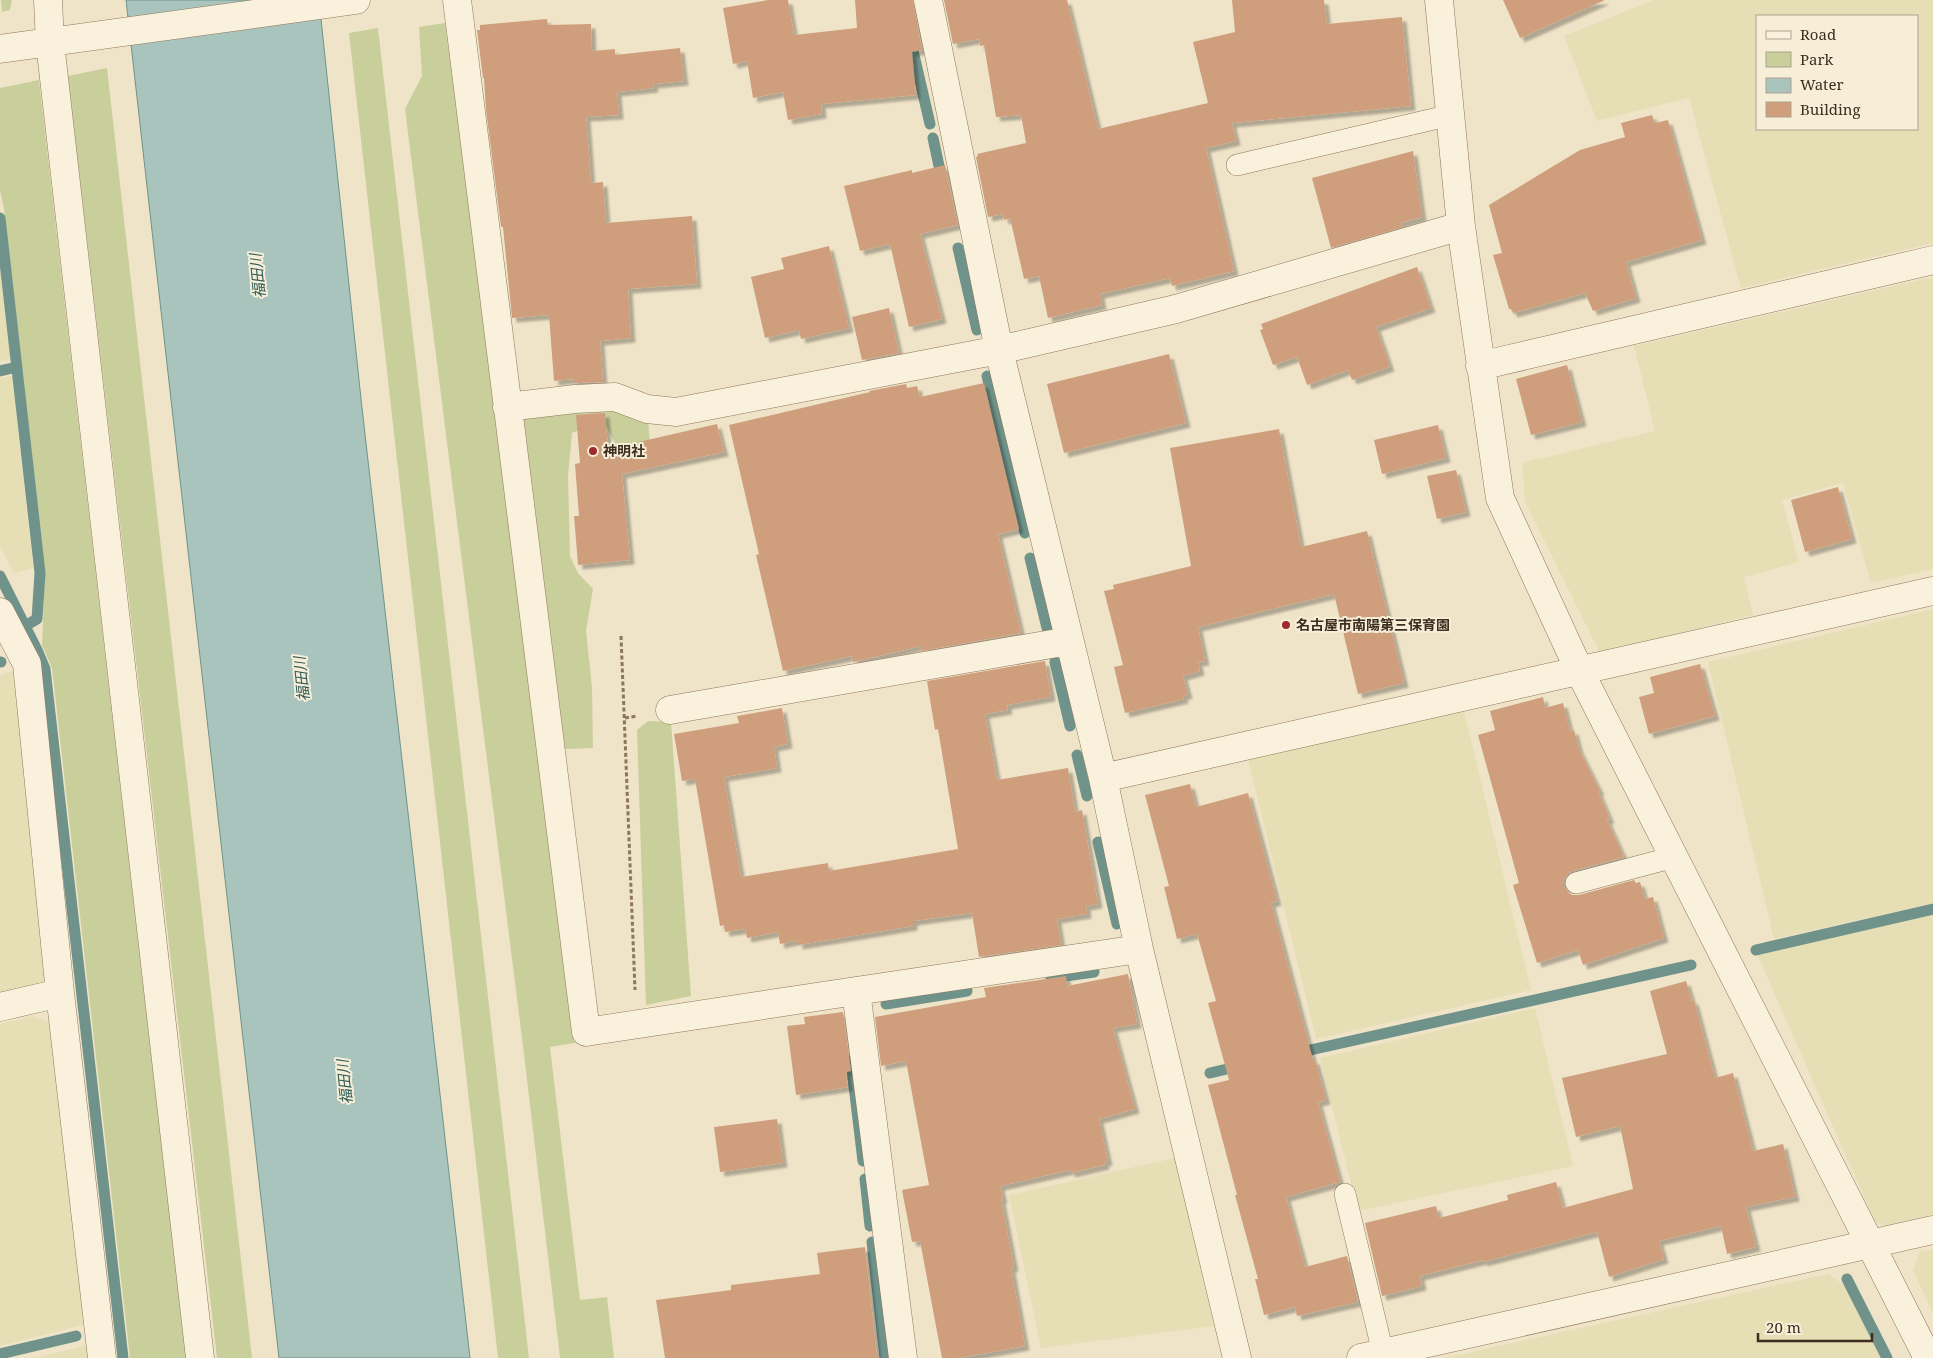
<svg xmlns="http://www.w3.org/2000/svg" width="1933" height="1358" font-family="'Noto Serif','Noto Sans JP',serif">
<style>
.farmland{fill:#e6deb5;fill-rule:evenodd}
.green{fill:#c9cf9b}
.water{fill:#a9c4bc;stroke:#6f938a}
.lines{fill:none;stroke-linecap:round;stroke-linejoin:round}
.stream{stroke:#6f938a;stroke-width:11}
.building{fill:#cf9f7d;filter:url(#shadow)}
.service-casing{stroke:#8d765c;stroke-width:22}
.minor-casing{stroke:#8d765c;stroke-width:29}
.path{stroke:#8d765c;stroke-width:3;stroke-dasharray:4 2.5;stroke-linecap:butt}
.service{stroke:#faf1dc;stroke-width:21}
.minor{stroke:#faf1dc;stroke-width:28}
.poi-dot{fill:#9e2a2b;stroke:#f7eed8;stroke-width:2}
.labels{text-anchor:middle;stroke-width:4;stroke-linejoin:round;paint-order:stroke}
.poi-label{font-size:14px;font-weight:bold;fill:#3d2e20;stroke:#f7eed8;text-anchor:start}
.water-label{font-size:15px;font-style:italic;fill:#2f5d5a;stroke:#f7eed8}
</style>
<defs>
<filter id="shadow"><feDropShadow dx="4.5" dy="4.5" stdDeviation="1" flood-color="#0004"/></filter>
</defs>
<rect width="100%" height="100%" fill="#f0e4c8"/>
<path class="farmland" d="M 1653,0 L 1933,0 L 1933,243 L 1741,288 L 1689,98 L 1597,121 L 1564,36 ZM 1757,16 L 1917,16 L 1917,129 L 1757,129 Z
M 0,268 L 11,359 L 0,361 Z
M 1933,277 L 1933,569 L 1871,583 L 1843,483 L 1782,500 L 1799,562 L 1744,577 L 1753,615 L 1600,653 L 1525,502 L 1522,463 L 1655,431 L 1634,346 Z
M 12,376 L 33,568 L 14,573 L 0,546 L 0,378 Z
M 1933,609 L 1933,903 L 1774,939 L 1708,662 Z
M 13,671 L 49,977 L 46,985 L 0,996 L 0,675 Z
M 1464,711 L 1531,990 L 1316,1039 L 1248,759 Z
M 1933,914 L 1933,1214 L 1885,1226 L 1875,1222 L 1757,954 Z
M 1535,1008 L 1573,1166 L 1358,1211 L 1320,1058 Z
M 32,1016 L 51,1023 L 86,1324 L 0,1346 L 0,1024 Z
M 1175,1158 L 1214,1326 L 1041,1348 L 1009,1195 Z
M 1933,1249 L 1933,1313 L 1913,1270 L 1920,1252 Z
M 1828,1274 L 1844,1285 L 1882,1358 L 1444,1358 Z
M 88,1345 L 89,1358 L 34,1358 Z"/>
<path class="green" d="M 1,0 L 12,0 L 10,10 L 2,12 Z
M 445,23 L 580,1042 L 550,1047 L 580,1300 L 607,1297 L 614,1358 L 560,1358 L 523,1046 L 405,109 L 422,76 L 419,27 Z
M 378,28 L 529,1358 L 498,1358 L 349,33 Z
M 107,68 L 252,1358 L 217,1358 L 68,76 Z
M 39,80 L 186,1358 L 130,1358 L 52,668 L 42,645 L 45,571 L 4,209 L 0,190 L 0,88 Z
M 602,407 L 648,419 L 651,460 L 616,457 L 614,441 L 607,428 L 591,425 L 572,433 L 568,476 L 570,556 L 578,573 L 593,589 L 586,631 L 592,687 L 593,748 L 565,749 L 523,413 Z
M 648,721 L 671,722 L 691,996 L 646,1005 L 637,730 Z"/>
<path class="water" d="M 126,0 L 319,0 L 361,399 L 470,1358 L 279,1358 Z"/>
<g class="lines">
<path class="stream" d="M 910,38 L 930,124
M 933,138 L 942,180
M 0,218 L 40,573 L 37,619 L 25,626
M 958,248 L 977,330
M 0,371 L 17,367
M 987,376 L 1025,533
M 1030,558 L 1047,628
M 0,576 L 37,650 L 45,669 L 123,1358
M 0,662 L 1,662
M 1055,662 L 1070,726
M 1077,755 L 1087,796
M 1098,842 L 1117,924
M 1756,950 L 1933,909
M 1051,978 L 1094,972
M 886,1004 L 967,991
M 1297,1053 L 1691,965
M 851,1061 L 863,1161
M 1210,1073 L 1240,1066
M 865,1179 L 870,1226
M 872,1242 L 885,1358
M 1847,1279 L 1887,1358
M 0,1354 L 76,1336"/>
</g>
<path class="building" d="M 768,0 L 788,0 L 794,35 L 857,28 L 855,0 L 913,0 L 922,50 L 912,52 L 916,95 L 821,104 L 822,114 L 788,120 L 783,92 L 753,98 L 747,61 L 733,64 L 723,8 Z
M 944,0 L 1067,0 L 1098,129 L 1208,103 L 1193,42 L 1235,32 L 1232,0 L 1324,0 L 1327,24 L 1402,17 L 1411,106 L 1232,123 L 1236,141 L 1206,148 L 1234,271 L 1172,286 L 1170,278 L 1100,294 L 1102,305 L 1048,318 L 1039,276 L 1024,279 L 1010,218 L 1004,220 L 1003,214 L 988,217 L 976,157 L 978,156 L 977,154 L 1026,143 L 1021,115 L 996,117 L 984,45 L 980,46 L 979,39 L 953,44 Z
M 1503,0 L 1605,0 L 1520,38 Z
M 547,19 L 548,25 L 591,24 L 592,51 L 615,49 L 615,55 L 680,48 L 684,81 L 653,84 L 654,88 L 617,92 L 619,115 L 586,117 L 591,183 L 603,182 L 606,223 L 692,216 L 697,284 L 628,289 L 631,338 L 600,341 L 603,382 L 573,383 L 573,379 L 554,381 L 549,315 L 512,318 L 503,227 L 501,227 L 486,110 L 484,78 L 483,78 L 477,30 L 480,30 L 480,25 Z
M 1652,115 L 1655,123 L 1668,120 L 1702,240 L 1626,262 L 1636,298 L 1593,311 L 1585,293 L 1513,313 L 1511,309 L 1509,309 L 1493,255 L 1502,253 L 1489,205 L 1580,150 L 1625,137 L 1621,123 Z
M 1413,151 L 1422,217 L 1401,223 L 1403,227 L 1331,248 L 1312,178 Z
M 945,165 L 958,225 L 920,234 L 942,319 L 909,327 L 890,244 L 860,251 L 844,186 L 912,170 L 912,173 Z
M 829,246 L 849,328 L 801,339 L 799,330 L 765,338 L 751,277 L 784,269 L 781,258 Z
M 1417,267 L 1431,308 L 1376,327 L 1390,367 L 1352,380 L 1348,370 L 1307,385 L 1297,357 L 1273,365 L 1260,330 L 1263,329 L 1261,324 Z
M 889,308 L 899,353 L 862,360 L 852,317 Z
M 1169,354 L 1186,423 L 1064,453 L 1047,384 Z
M 1567,365 L 1582,422 L 1531,435 L 1516,379 Z
M 984,383 L 1019,529 L 998,534 L 1021,633 L 922,651 L 921,646 L 853,662 L 852,656 L 783,671 L 756,555 L 759,554 L 729,425 L 870,392 L 869,391 L 906,384 L 907,388 L 917,386 L 920,397 Z
M 605,413 L 608,449 L 717,424 L 724,452 L 622,474 L 630,560 L 578,565 L 574,516 L 579,516 L 575,464 L 580,463 L 576,415 Z
M 1438,425 L 1446,458 L 1382,474 L 1374,440 Z
M 1279,429 L 1301,547 L 1367,531 L 1404,683 L 1358,694 L 1334,594 L 1198,627 L 1205,661 L 1198,662 L 1200,671 L 1183,676 L 1188,694 L 1183,696 L 1184,699 L 1125,713 L 1114,667 L 1123,665 L 1104,591 L 1114,589 L 1113,585 L 1191,566 L 1170,448 Z
M 1456,470 L 1466,512 L 1437,519 L 1427,476 Z
M 1838,487 L 1852,539 L 1805,552 L 1791,500 Z
M 1045,661 L 1051,697 L 1007,705 L 1008,710 L 985,714 L 997,780 L 1068,768 L 1075,812 L 1082,810 L 1098,904 L 1086,906 L 1087,914 L 1057,919 L 1061,945 L 979,957 L 972,913 L 913,921 L 913,926 L 798,945 L 798,940 L 780,944 L 778,932 L 747,938 L 745,929 L 725,932 L 724,925 L 720,926 L 695,779 L 682,781 L 674,734 L 739,723 L 737,716 L 782,708 L 788,744 L 774,747 L 777,768 L 724,777 L 741,877 L 828,863 L 829,871 L 958,849 L 938,729 L 935,730 L 927,681 Z
M 1700,664 L 1715,716 L 1649,734 L 1639,697 L 1654,693 L 1650,677 Z
M 1543,697 L 1545,708 L 1563,703 L 1570,731 L 1574,730 L 1579,749 L 1600,791 L 1598,791 L 1610,819 L 1607,820 L 1624,857 L 1572,871 L 1568,874 L 1564,879 L 1564,887 L 1568,892 L 1572,895 L 1579,895 L 1634,880 L 1636,883 L 1640,882 L 1645,899 L 1653,897 L 1664,938 L 1583,965 L 1578,950 L 1537,963 L 1513,885 L 1519,883 L 1478,735 L 1495,730 L 1490,711 Z
M 1190,784 L 1196,807 L 1248,793 L 1277,901 L 1271,903 L 1313,1060 L 1315,1060 L 1326,1100 L 1318,1102 L 1340,1182 L 1286,1197 L 1305,1267 L 1347,1256 L 1358,1302 L 1297,1316 L 1295,1307 L 1264,1315 L 1255,1279 L 1258,1279 L 1235,1195 L 1237,1195 L 1208,1085 L 1229,1080 L 1208,1003 L 1216,1001 L 1197,934 L 1177,939 L 1164,887 L 1169,886 L 1145,795 Z
M 1128,974 L 1137,1024 L 1113,1028 L 1135,1109 L 1099,1119 L 1108,1161 L 1104,1162 L 1105,1165 L 1071,1173 L 1070,1170 L 1000,1186 L 1003,1199 L 1001,1199 L 1014,1267 L 1011,1268 L 1025,1346 L 959,1358 L 942,1358 L 920,1241 L 912,1242 L 902,1190 L 929,1185 L 906,1061 L 881,1066 L 875,1017 L 986,997 L 984,988 L 1066,976 L 1067,986 Z
M 1686,981 L 1692,1001 L 1694,1000 L 1715,1078 L 1733,1073 L 1753,1151 L 1783,1144 L 1795,1197 L 1746,1207 L 1756,1247 L 1727,1254 L 1721,1226 L 1659,1241 L 1664,1259 L 1609,1277 L 1597,1232 L 1483,1262 L 1483,1260 L 1420,1276 L 1422,1286 L 1382,1296 L 1365,1223 L 1436,1206 L 1439,1218 L 1508,1200 L 1507,1195 L 1556,1182 L 1563,1208 L 1633,1189 L 1620,1126 L 1576,1137 L 1562,1078 L 1667,1054 L 1650,991 Z
M 843,1012 L 851,1071 L 846,1072 L 848,1087 L 796,1095 L 787,1026 L 805,1024 L 804,1017 Z
M 777,1119 L 783,1163 L 720,1172 L 714,1127 Z
M 865,1247 L 877,1358 L 665,1358 L 656,1300 L 731,1290 L 731,1285 L 820,1274 L 817,1253 Z"/>
<g class="lines">
<defs>
<path id="service" d="M 1237,165 L 1451,115
M 1576,883 L 1674,857
M 1345,1194 L 1383,1353"/>
<path id="minor" d="M 48,0 L 50,43 L 200,1358
M 457,0 L 586,1032 L 856,991
M 928,0 L 999,350 L 1103,778 L 1139,949 L 1237,1358
M 1439,0 L 1461,226 L 1500,498 L 1580,672 L 1928,1358
M 0,49 L 356,0
M 1480,366 L 1933,260
M 507,407 L 575,399 L 615,397 L 647,409 L 676,412 L 999,350 L 1176,309 L 1461,226
M 0,612 L 27,664 L 60,993 L 102,1358
M 670,710 L 1069,641
M 1103,778 L 1933,591
M 0,1007 L 60,993
M 903,1358 L 856,991 L 1139,949
M 1361,1358 L 1933,1230"/>
</defs>
<use href="#service" class="service-casing"/>
<use href="#minor" class="minor-casing"/>
<path class="path" d="M 621,636 L 635,990
M 625,718 L 637,716"/>
<use href="#service" class="service"/>
<use href="#minor" class="minor"/>
</g>
<g class="poi-dot">
<circle cx="593" cy="451" r="5"/>
<circle cx="1286" cy="625" r="5"/>
</g>
<g class="labels">
<g class="poi-label">
<text x="603" y="456">神明社</text>
<text x="1296" y="630">名古屋市南陽第三保育園</text>
</g>
<g class="water-label">
<text transform="translate(258 276) rotate(-96)" y="5">福田川</text>
<text transform="translate(302 679) rotate(-96)" y="5">福田川</text>
<text transform="translate(345 1082) rotate(-96)" y="5">福田川</text>
</g>
</g>
<rect x="1756" y="15" width="162" height="115" fill="#f7eed8" stroke="#ada18e"/>
<rect x="1766" y="31" width="25" height="8" fill="#faf1dc" stroke="#ada18e"/>
<text x="1800" y="40" font-size="15" fill="#3d2e20">Road</text>
<rect x="1766" y="52" width="25" height="15" fill="#c9cf9b" stroke="#ada18e"/>
<text x="1800" y="65" font-size="15" fill="#3d2e20">Park</text>
<rect x="1766" y="78" width="25" height="15" fill="#a9c4bc" stroke="#ada18e"/>
<text x="1800" y="90" font-size="15" fill="#3d2e20">Water</text>
<rect x="1766" y="102" width="25" height="15" fill="#cf9f7d" stroke="#ada18e"/>
<text x="1800" y="115" font-size="15" fill="#3d2e20">Building</text>
<path d="M1758 1333v8h114v-8" fill="none" stroke="#3d2e20" stroke-width="2.5"/>
<text x="1766" y="1333" font-size="15" fill="#3d2e20" stroke="#f7eed8" stroke-width="4" paint-order="stroke">20 m</text>
</svg>
